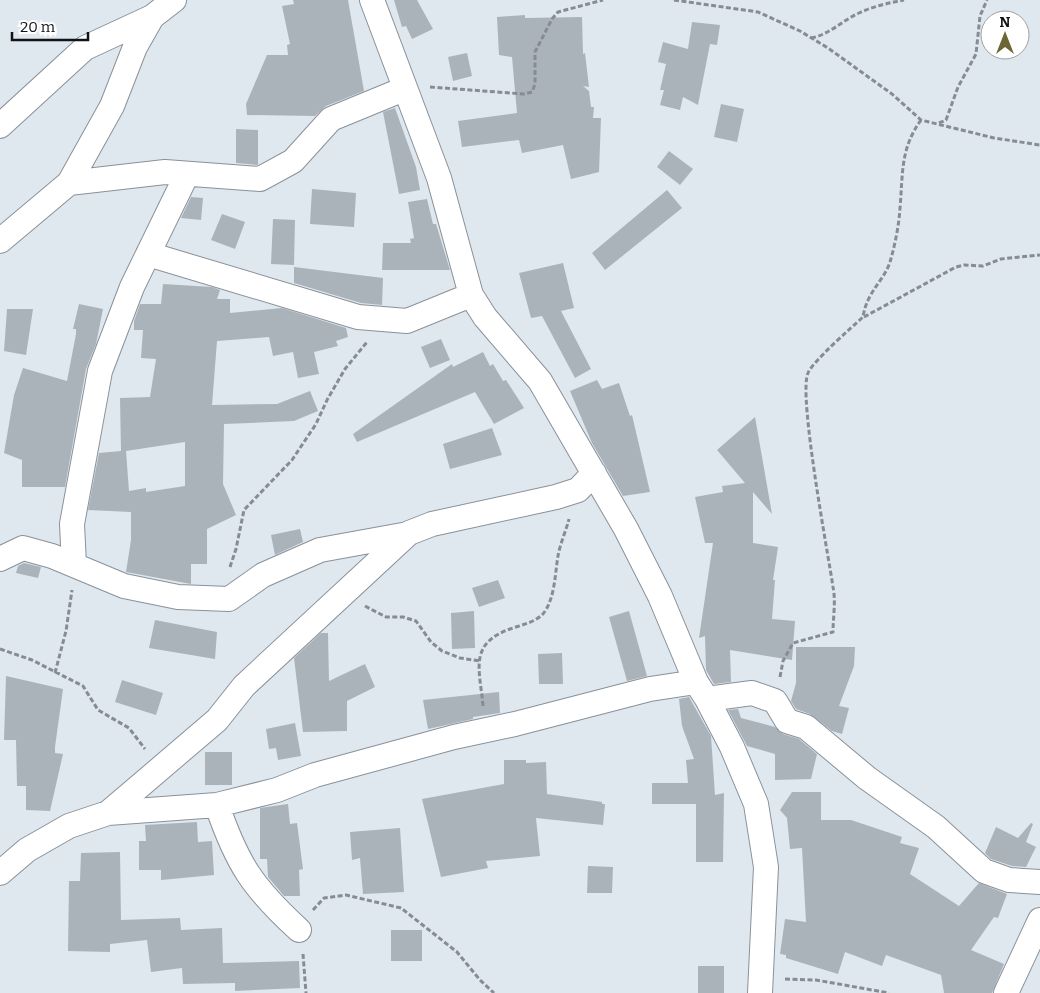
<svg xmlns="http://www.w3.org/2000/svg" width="1040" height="993" font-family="Bitter,serif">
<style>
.building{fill:#abb3ba;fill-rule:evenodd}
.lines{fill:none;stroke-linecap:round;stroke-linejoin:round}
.street-casing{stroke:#8a9199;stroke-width:26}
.path{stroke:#878c92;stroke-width:3;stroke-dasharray:5 2.5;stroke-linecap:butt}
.street{stroke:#fff;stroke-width:24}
</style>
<rect width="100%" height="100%" fill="#dfe7ef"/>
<path class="building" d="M 293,0 L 348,0 L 364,91 L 326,106 L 315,116 L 247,115 L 246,104 L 267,55 L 288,55 L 287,45 L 290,44 L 282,6 L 294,4 Z
M 394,0 L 417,0 L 433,29 L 412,39 L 406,26 L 402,27 Z
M 525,15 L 525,18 L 582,17 L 583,54 L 585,53 L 589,87 L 583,86 L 589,91 L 591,107 L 594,107 L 593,118 L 601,118 L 599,172 L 571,179 L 563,145 L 522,153 L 519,140 L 462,147 L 458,121 L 517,113 L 512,57 L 499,55 L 497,17 Z
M 692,22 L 720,25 L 717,45 L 710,44 L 698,105 L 683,97 L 680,110 L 660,105 L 664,90 L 660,90 L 666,64 L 658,62 L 663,42 L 688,49 Z
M 467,53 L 472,76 L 453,81 L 448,57 Z
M 721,104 L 744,109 L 737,142 L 714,137 Z
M 395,108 L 416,167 L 420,190 L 399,194 L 383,112 Z
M 236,129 L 258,130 L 258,165 L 236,163 Z
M 669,151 L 693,169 L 680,185 L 657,167 Z
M 312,189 L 356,193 L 354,227 L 310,224 Z
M 667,190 L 682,208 L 605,270 L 592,253 Z
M 191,197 L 203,198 L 201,220 L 181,218 Z
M 427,199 L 433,224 L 436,224 L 450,270 L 382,270 L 383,243 L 411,243 L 410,239 L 414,238 L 408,202 Z
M 222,214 L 245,222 L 235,249 L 211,240 Z
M 273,219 L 295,220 L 294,265 L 271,264 Z
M 563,263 L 574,308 L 561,311 L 591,369 L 575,378 L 542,316 L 531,318 L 519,273 Z
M 294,267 L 383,278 L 382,305 L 361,303 L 294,283 Z
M 163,284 L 212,287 L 220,290 L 217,299 L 230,299 L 230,313 L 282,308 L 346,328 L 348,337 L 336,341 L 338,346 L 314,352 L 319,374 L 298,378 L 293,352 L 273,356 L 269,337 L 217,341 L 212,405 L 277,404 L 310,391 L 318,411 L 294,421 L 224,424 L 223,484 L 236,515 L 207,529 L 207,564 L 191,564 L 191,584 L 126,572 L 131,540 L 131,512 L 88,510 L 99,453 L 121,451 L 120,398 L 150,397 L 156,359 L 141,358 L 143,330 L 134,330 L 134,321 L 140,304 L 161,304 ZM 185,442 L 185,486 L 146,492 L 146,488 L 129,491 L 126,451 Z
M 79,304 L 103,309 L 96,344 L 86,369 L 65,487 L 22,487 L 22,460 L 4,453 L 14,395 L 23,368 L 67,381 L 76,334 L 76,329 L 73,329 Z
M 7,309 L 33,309 L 26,355 L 4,351 Z
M 441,339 L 450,360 L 430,368 L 421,347 Z
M 483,352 L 490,366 L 493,364 L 503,381 L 506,380 L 524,408 L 494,424 L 475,392 L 357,442 L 353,434 L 452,364 L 453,367 Z
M 597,380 L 602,389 L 619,383 L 630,416 L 632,415 L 650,492 L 623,496 L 592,443 L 570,391 Z
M 755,417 L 772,514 L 753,492 L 753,543 L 778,547 L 773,580 L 775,580 L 772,619 L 795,621 L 792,660 L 730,650 L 731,682 L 714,684 L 706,670 L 705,636 L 699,638 L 713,543 L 705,543 L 695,497 L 723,492 L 722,486 L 745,483 L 717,450 Z
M 492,428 L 502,455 L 450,469 L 443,444 Z
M 300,529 L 303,542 L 275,555 L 271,535 Z
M 24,563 L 41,567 L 38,578 L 16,573 L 18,566 Z
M 498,580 L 505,598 L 479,607 L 472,588 Z
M 474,611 L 475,648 L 452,649 L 451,613 Z
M 629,611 L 647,676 L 627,681 L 609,617 Z
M 155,620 L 217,632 L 215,659 L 149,648 Z
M 321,633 L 328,633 L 329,681 L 365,664 L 375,687 L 347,701 L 347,731 L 303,732 L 294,658 Z
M 796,647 L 855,647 L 854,666 L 839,706 L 849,708 L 842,734 L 832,731 L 810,714 L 796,709 L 791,701 L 796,683 Z
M 562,653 L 563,684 L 539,684 L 538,654 Z
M 6,676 L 63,689 L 55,747 L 55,753 L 63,754 L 50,811 L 26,810 L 26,786 L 17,786 L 16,740 L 4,740 Z
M 122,680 L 163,693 L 156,715 L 115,702 Z
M 499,692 L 500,713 L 473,717 L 473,719 L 428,729 L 423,700 Z
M 689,697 L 711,736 L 715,795 L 724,793 L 723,862 L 696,862 L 696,804 L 652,804 L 652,783 L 688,783 L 686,760 L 694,759 L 682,726 L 679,699 Z
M 738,709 L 741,718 L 775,727 L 783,734 L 799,739 L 817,754 L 811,779 L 775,780 L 775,754 L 747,746 L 728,710 Z
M 295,723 L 301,756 L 278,760 L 276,748 L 269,749 L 266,729 Z
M 205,752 L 232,752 L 232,785 L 205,785 Z
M 504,760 L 526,760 L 526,763 L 546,762 L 547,794 L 602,802 L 602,804 L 605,804 L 603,825 L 536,818 L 540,856 L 486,861 L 488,868 L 441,877 L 422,799 L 504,784 Z
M 792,792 L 821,792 L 821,820 L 851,820 L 902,837 L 900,843 L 919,848 L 910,874 L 959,906 L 979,883 L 1007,894 L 998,918 L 994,917 L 971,950 L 1004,964 L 992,993 L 944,993 L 941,975 L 886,955 L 882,966 L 845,952 L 838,974 L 786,958 L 786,955 L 780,954 L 785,919 L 806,922 L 802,848 L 790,849 L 787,818 L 780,810 Z
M 288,804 L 290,824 L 297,823 L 303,869 L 299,870 L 300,896 L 284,896 L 268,877 L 267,859 L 260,859 L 260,808 Z
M 197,822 L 198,842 L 212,841 L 214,875 L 161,880 L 161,870 L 139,870 L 139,841 L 146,841 L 145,825 Z
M 1031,823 L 1033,824 L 1026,842 L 1036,847 L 1026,867 L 1012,866 L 991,859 L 985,853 L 996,827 L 1018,838 Z
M 400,828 L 404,892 L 363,894 L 360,858 L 352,860 L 350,832 Z
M 120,852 L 121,920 L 180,918 L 181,930 L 222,928 L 223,963 L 299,961 L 300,988 L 235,991 L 235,983 L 183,984 L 182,968 L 151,972 L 147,940 L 110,944 L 110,952 L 68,951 L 69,881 L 80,881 L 81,853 Z
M 588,866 L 613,867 L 612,893 L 587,893 Z
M 391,930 L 422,930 L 422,961 L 391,961 Z
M 698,966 L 724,966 L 724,993 L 698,993 Z"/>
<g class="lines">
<defs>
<path id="street" d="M 372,0 L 439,178 L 471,295 L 485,317 L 540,381 L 626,529 L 660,596 L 696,682 L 707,699 L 732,747 L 756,804 L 766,867 L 760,993
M 0,126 L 85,48 L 152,17
M 69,183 L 165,172 L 260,179 L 293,161 L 331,119 L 404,89
M 0,241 L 69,183 L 112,106 L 135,47 L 152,17 L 174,0
M 148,254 L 358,317 L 407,321 L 471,295
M 0,559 L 23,548 L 52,556 L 124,586 L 178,597 L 229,599 L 263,575 L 320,550 L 408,534
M 74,565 L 72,524 L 100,371 L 132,287 L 187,174
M 707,699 L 752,693 L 775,701 L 787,721 L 806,727 L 867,778 L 936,827 L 984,871 L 1009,880 L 1040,882
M 217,805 C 237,864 253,888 299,930
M 108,813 L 217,720 L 244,686 L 409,533 L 432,524 L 556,497 L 578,490 L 594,473
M 0,873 L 27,850 L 69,826 L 108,813 L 217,805 L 277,790 L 315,775 L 454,737 L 515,724 L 650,689 L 696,682
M 1006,993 L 1040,920"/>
</defs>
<use href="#street" class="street-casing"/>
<path class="path" d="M 674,0 L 758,12 L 800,31 L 828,48 L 892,94 L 921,120 L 994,138 L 1040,145
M 811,38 C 829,35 843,20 859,13 C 874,6 889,3 904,0
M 430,87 L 524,94 L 532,92 L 535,84 L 535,52 L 552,19 L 558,12 L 603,0
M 939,123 L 946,120 L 958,87 L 976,54 L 980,16 L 987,0
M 864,317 L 956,267 L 964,265 L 983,266 L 1001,259 L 1040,255
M 230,567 L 236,549 L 244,510 L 292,460 L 316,424 L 327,400 L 345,369 L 367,342
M 365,606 L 386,617 L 403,617 L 416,621 L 431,642 L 442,651 L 460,658 L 480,661
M 0,649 L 32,660 L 83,686 L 98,710 L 129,728 L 145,749
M 55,673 L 66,631 L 72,590
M 780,677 L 783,661 L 793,643 L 833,632 C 833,618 836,601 833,587 C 828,553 798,395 808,373 C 813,361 851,328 863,317 C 867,291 884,281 890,262 C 895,245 899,225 900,208 C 903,174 900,149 921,120
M 483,706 C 480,670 468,644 510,629 C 521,625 533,623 542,615 C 555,601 555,573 558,556 C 560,544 566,531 569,519
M 313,910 L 324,898 L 346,895 L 401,908 L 457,952 L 480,980 L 494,993
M 303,954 L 306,993
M 785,979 L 816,980 L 889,993"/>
<use href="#street" class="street"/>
</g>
<g transform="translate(1005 35)"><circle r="24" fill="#ffffff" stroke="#a0a1a2"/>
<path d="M0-4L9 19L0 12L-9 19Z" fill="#6b6633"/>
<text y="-8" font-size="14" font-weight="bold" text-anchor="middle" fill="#111316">N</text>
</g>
<path d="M12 32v8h76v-8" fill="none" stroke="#111316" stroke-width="2.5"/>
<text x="20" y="32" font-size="15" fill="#111316" stroke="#ffffff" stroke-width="4" paint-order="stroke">20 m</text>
</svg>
